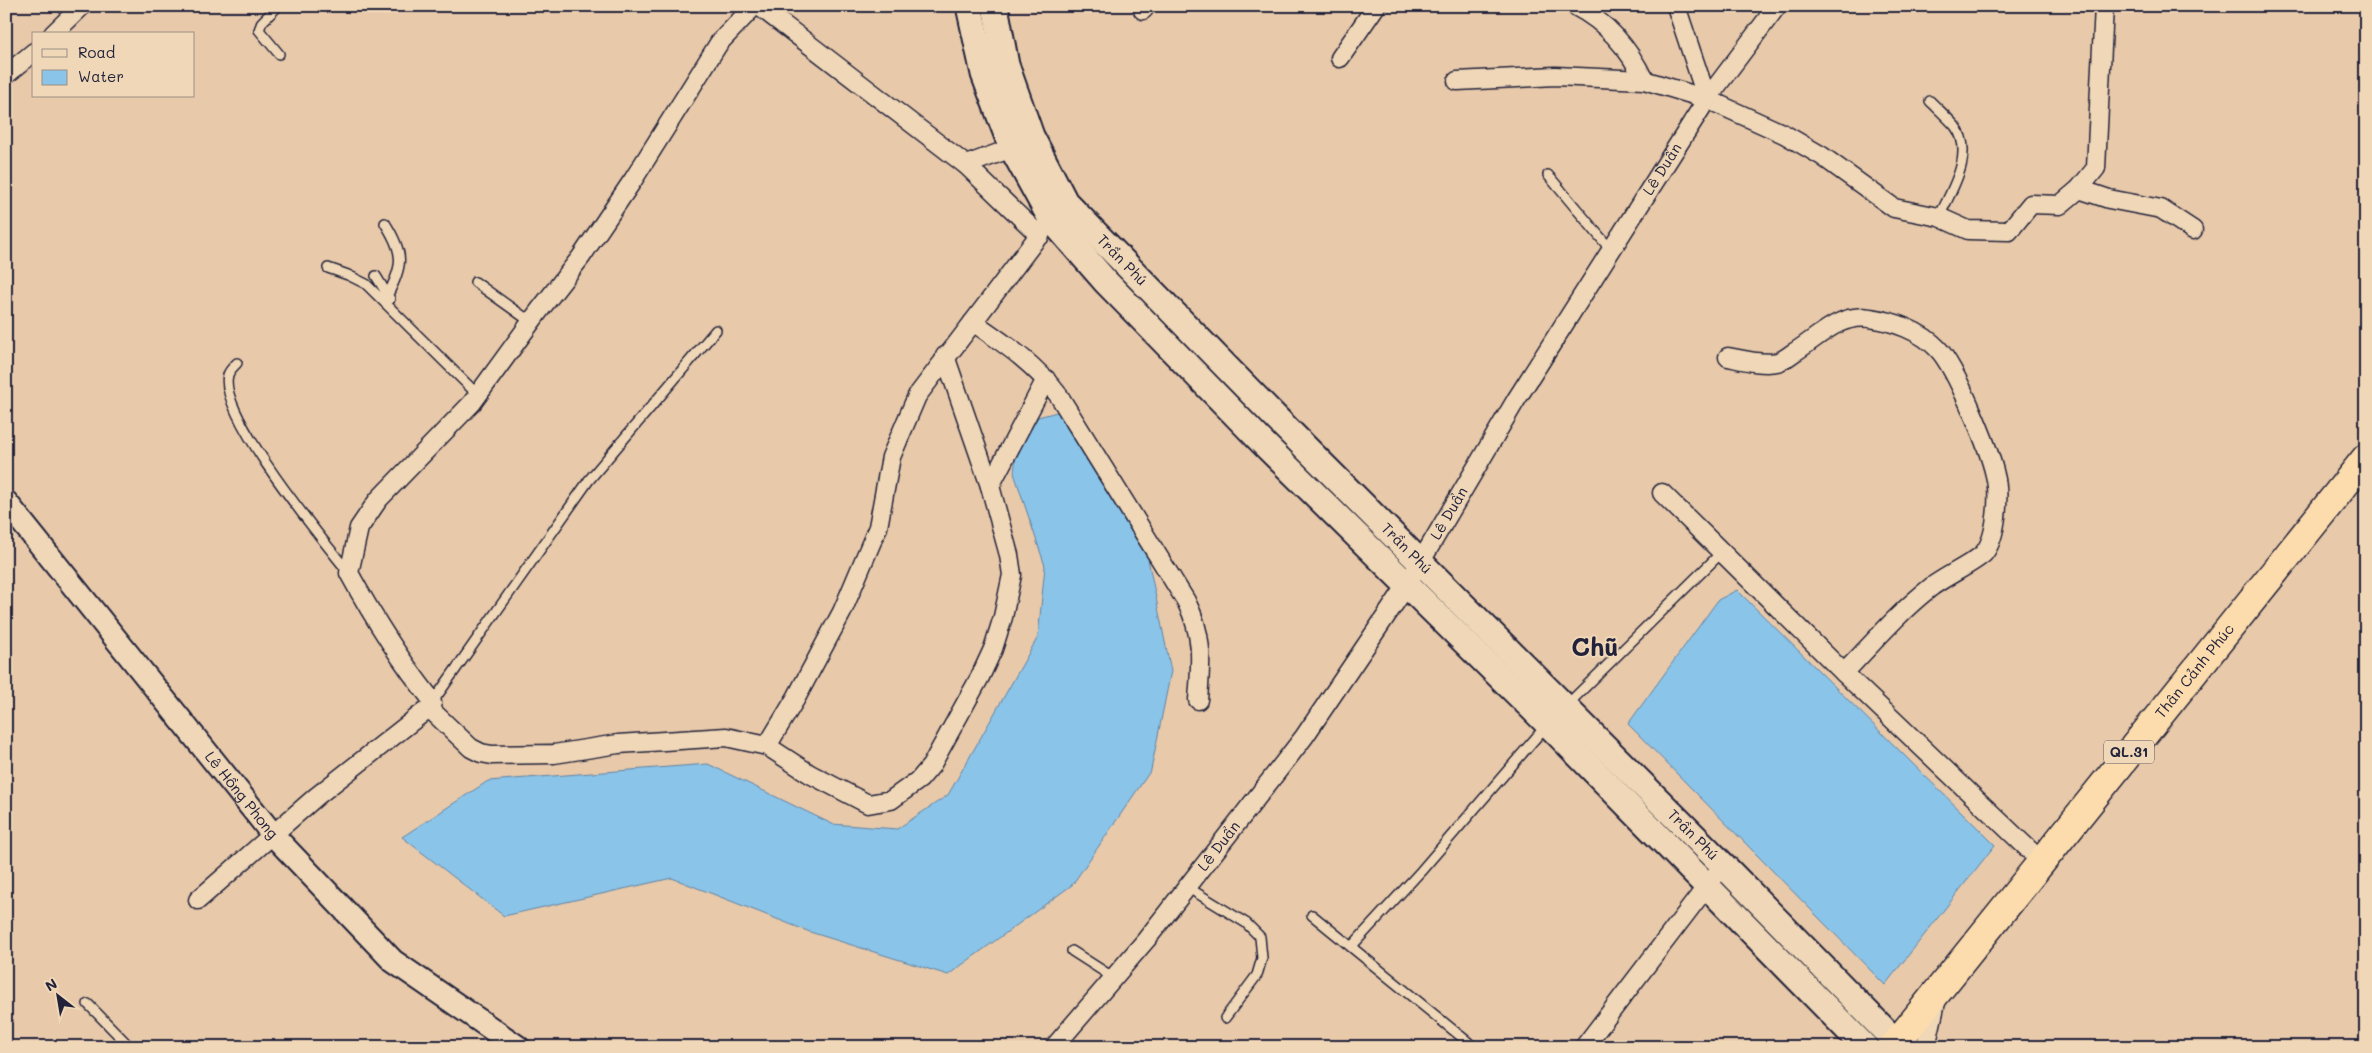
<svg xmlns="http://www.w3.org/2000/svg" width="2372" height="1053" font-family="Mali,sans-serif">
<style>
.water{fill:#8ac4e9;stroke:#6083a3}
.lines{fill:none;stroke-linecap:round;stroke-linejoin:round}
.service-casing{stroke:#22223b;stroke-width:12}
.minor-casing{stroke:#22223b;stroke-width:21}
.tertiary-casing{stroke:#22223b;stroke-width:26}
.secondary-casing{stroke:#22223b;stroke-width:29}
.trunk-casing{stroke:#22223b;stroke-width:31}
.service{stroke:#efd7b7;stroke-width:9}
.minor{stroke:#efd7b7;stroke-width:18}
.tertiary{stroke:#efd7b7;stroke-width:22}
.secondary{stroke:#efd7b7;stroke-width:25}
.trunk{stroke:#fcdcac;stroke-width:28}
.labels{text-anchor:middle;stroke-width:4;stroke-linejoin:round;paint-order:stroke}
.shield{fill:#efd7b7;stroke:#605860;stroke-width:1}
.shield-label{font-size:14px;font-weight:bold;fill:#22223b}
.street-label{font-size:15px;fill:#22223b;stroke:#efd7b7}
.town-label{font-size:25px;font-weight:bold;fill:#22223b;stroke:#efd7b7}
</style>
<rect width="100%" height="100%" fill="#e8c9aa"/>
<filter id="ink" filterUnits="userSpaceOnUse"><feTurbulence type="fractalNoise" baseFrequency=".02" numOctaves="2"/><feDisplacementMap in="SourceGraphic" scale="10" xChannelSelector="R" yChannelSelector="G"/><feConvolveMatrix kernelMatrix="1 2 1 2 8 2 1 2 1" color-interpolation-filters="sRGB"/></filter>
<g filter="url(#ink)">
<path class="water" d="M 1057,412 L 1148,559 L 1171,671 L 1151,770 L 1072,885 L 948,975 L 810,932 L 672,878 L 504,916 L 402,837 L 488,781 L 708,764 L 832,824 L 897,829 L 948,795 L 1038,637 L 1045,566 L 1014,473 L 1016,455 L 1038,417 Z
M 1737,590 L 1995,845 L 1885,985 L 1628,724 L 1718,600 Z"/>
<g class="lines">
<defs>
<path id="service" d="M 278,6 L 262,22 L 259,30 L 279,54
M 1930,101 C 1938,109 1947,117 1955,126 C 1976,153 1951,191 1939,217
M 1548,175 L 1611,250
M 385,223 C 404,253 404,265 387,296
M 328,268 L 348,275 L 366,284 L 478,395
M 376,276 L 390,299
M 475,282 L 531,322
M 237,363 C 234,366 229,371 228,375 C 217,413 323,540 349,573
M 432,703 L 589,480 L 716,330
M 1566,706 L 1717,557
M 1187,887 L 1246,923 L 1260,937 L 1262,958 L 1257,975 L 1225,1018
M 1312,915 L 1474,1047
M 1351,947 L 1421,871 L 1546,726
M 1072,951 L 1114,978
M 88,1004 L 130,1047"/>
<g id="minor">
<path d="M 759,6 L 966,165 L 1040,236"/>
<path d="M 1575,6 C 1606,22 1629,48 1644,80"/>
<path d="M 1676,6 L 1707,99 L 1784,134 L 1822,156 L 1894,208 L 1939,217 L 1968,230 L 2009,231 L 2031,204 L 2060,205 L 2079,189 L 2096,168 L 2104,6"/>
<path d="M 1143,10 L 1146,6"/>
<path d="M 53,34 L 82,6"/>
<path d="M 1340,58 L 1376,6"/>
<path d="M 6,75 L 34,52"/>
<path d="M 1457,81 L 1555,76 L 1644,80 L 1707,99"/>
<path d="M 966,165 L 1012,148 L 1021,142"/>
<path d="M 2079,189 L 2109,199 L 2161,209 L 2193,230"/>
<path d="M 973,322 C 1005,344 1035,364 1059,396 L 1186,601 C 1204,636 1201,661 1198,700"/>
<path d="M 1728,357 C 1743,360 1762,365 1777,362 C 1782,361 1789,356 1793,353 C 1818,338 1839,313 1870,318 C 1893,321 1921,331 1938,349 C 1956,368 1989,448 1995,475 C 2000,494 1997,537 1984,553 C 1976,562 1942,578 1930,588 C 1899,612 1872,644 1844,673"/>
<path d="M 990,486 L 1046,379"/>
<path d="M 1662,493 L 1844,673 L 2041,861"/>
<path d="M 429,708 L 471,748 L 481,753 L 492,755 L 554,754 L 618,744 L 726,737 L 767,746 L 810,774 L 868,804 L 891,800 L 920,779 L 931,766 L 980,677 L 993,649 L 1003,617 L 1012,575 L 1009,555 L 990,486 L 945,356"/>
<path d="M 767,746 L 796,698 L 842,612 L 878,527 L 891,457 L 917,396 L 1058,210"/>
<path d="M 198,900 L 317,796 L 429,708 L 432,703 L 431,699 C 399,659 373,617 349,573 L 359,528 L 378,500 L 472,403 L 539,311 L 581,257 L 633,180 L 719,43 L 754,6"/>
<path id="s1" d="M 1054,1047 L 1146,940 L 1304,737 L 1407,585 L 1516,400 L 1707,99 L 1777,6"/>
<path d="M 1584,1047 L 1723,865"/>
<path d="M 1926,1047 L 1937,998"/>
</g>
<g id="tertiary">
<path id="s2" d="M 6,502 L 274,836 L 393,961 L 518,1047"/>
</g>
<g id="secondary">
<path d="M 969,6 L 984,74 L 1012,148 L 1051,219 L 1106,282 L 1263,443 L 1548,724 L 1865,1047"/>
<path id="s3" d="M 995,6 L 1006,65 L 1031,136 L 1065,202 L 1280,422 L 1723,865 L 1896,1042"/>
</g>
<g id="trunk">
<path id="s4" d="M 1893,1047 L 2366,458"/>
</g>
</defs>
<use href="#service" class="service-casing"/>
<use href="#minor" class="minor-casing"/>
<use href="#tertiary" class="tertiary-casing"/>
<use href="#secondary" class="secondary-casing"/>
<use href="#trunk" class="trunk-casing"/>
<use href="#service" class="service"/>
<use href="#minor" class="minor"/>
<use href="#tertiary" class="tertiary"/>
<use href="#secondary" class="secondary"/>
<use href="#trunk" class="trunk"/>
</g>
</g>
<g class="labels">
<rect class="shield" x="2104" y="740.5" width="50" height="23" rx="4"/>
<g class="shield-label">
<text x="2129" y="757">QL.31</text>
</g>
<g class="street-label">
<text dy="5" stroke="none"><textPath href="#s1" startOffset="1070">Lê Duẩn</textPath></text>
<text dy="5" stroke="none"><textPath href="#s3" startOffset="291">Trần Phú</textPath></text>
<text dy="5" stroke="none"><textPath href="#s1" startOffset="665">Lê Duẩn</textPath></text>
<text dy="5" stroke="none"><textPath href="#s3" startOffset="696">Trần Phú</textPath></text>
<text dy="5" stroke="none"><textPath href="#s4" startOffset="482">Thân Cảnh Phúc</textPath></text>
<text dy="5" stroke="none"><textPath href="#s2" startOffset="376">Lê Hồng Phong</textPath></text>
<text dy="5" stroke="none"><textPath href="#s3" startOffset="1101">Trần Phú</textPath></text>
<text dy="5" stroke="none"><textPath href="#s1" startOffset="260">Lê Duẩn</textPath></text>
</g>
<g class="town-label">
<text x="1595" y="656">Chũ</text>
</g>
</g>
<rect width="2372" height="1053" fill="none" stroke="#efd7b7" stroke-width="25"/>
<rect x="12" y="12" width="2347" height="1028" fill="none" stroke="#22223b" stroke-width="2" filter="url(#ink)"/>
<rect x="32" y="32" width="162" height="65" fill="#efd7b7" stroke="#9d8f85"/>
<rect x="42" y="49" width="25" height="8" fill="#efd7b7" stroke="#9d8f85"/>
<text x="78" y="58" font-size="15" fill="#22223b">Road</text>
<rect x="42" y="70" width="25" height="15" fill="#8ac4e9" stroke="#9d8f85"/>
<text x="78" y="82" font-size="15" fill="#22223b">Water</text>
<g transform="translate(58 996) rotate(329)" stroke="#efd7b7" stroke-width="4" paint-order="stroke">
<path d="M0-4L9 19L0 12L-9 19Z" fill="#22223b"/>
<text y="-8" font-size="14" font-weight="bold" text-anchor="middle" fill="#22223b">N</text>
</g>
</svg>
